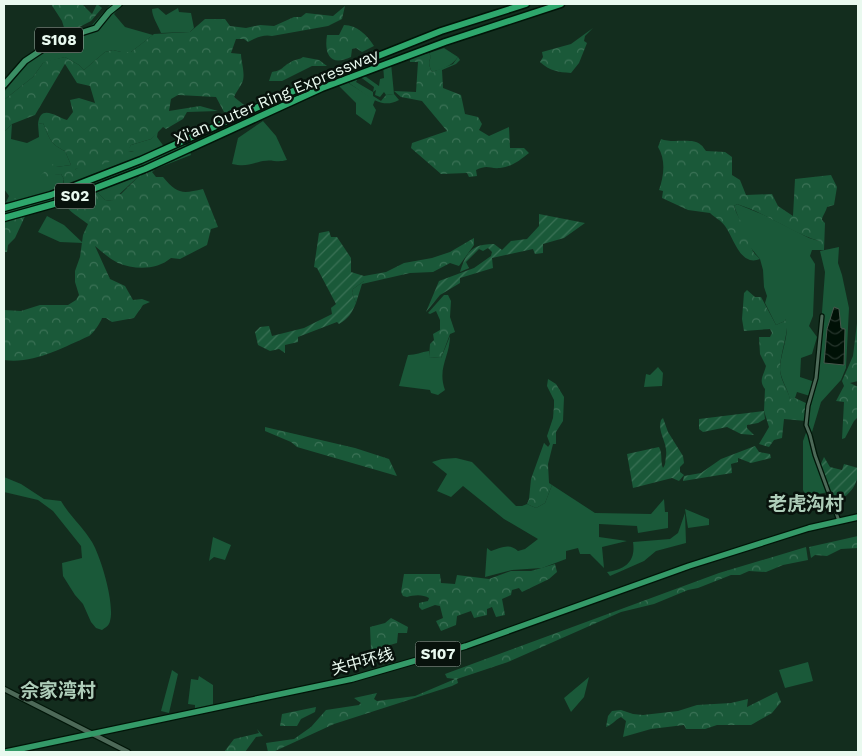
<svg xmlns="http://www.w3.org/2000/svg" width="862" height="756" font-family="'Work Sans','Noto Sans SC',sans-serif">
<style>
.grass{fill:#1a5939}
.forest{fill:url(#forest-crowns)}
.garden{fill:url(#garden-furrows)}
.water{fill:url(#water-waves);stroke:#46574c}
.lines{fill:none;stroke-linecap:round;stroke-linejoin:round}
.minor-casing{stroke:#001508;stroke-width:5.5}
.tertiary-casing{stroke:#001508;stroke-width:7}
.primary-casing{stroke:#001508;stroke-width:8}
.trunk-casing{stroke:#001508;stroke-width:8}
.motorway-casing{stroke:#001508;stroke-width:9}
.minor{stroke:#4d6958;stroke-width:3}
.tertiary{stroke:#4d6958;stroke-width:4.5}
.primary{stroke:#3a8e64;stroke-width:5.5}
.trunk{stroke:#349a68;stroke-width:5.5}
.motorway{stroke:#2ea76c;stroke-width:6}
.labels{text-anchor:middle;stroke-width:5;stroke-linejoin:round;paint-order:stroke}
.shield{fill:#08120c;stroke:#a6b4ab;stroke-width:1}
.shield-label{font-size:15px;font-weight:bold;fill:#e9f9ef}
.street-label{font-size:16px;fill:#e9f9ef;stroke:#08120c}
.quarter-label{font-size:19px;font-weight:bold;fill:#aecdb9;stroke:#08120c}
</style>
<defs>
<pattern id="forest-crowns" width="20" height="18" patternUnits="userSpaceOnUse" patternTransform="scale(1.25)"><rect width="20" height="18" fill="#1a5939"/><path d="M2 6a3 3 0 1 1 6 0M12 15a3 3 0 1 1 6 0" fill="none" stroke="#3b7256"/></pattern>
<pattern id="garden-furrows" width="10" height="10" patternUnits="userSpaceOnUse" patternTransform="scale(1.25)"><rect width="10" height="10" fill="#1a5939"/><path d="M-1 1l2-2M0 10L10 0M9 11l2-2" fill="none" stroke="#3b7256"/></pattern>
<pattern id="water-waves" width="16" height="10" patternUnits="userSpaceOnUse" patternTransform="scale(1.25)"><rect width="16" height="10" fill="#001106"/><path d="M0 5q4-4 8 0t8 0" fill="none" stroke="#25342b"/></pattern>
</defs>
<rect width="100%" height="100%" fill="#132d1e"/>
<path class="grass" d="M 111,4 L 119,4 L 120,7 L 114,14 L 125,27 L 153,35 L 131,52 L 121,52 L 113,50 L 105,52 L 84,70 L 79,65 L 65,57 L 43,63 L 33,77 L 4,100 L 4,92 L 33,56 L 92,25 Z
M 158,8 L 166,15 L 178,8 L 179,12 L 191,13 L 194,28 L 190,32 L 161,33 C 158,25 152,17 152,9 Z
M 444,48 L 458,57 C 452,66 442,69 432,72 C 429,66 428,62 431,57 L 429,53 Z
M 391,63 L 394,94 L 386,95 L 384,92 L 380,97 L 375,95 L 376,90 L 373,92 L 374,87 L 359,76 L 362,74 L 379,86 L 380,79 L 384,78 L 383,65 Z
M 347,82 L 375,100 L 373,105 L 376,110 L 371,125 L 356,114 L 356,103 L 339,86 Z
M 263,121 L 276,136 L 287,160 C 276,163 273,159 263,161 C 250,164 246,167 232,164 L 238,138 Z
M 43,123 C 49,137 50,144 65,151 L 71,165 L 56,167 L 44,181 L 49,175 L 61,174 L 64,179 L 61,190 L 61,198 L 52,208 L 26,216 L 27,211 L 12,202 L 6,202 L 9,196 L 4,189 L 4,132 L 12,124 L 11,139 L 27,143 L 39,137 L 38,124 Z
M 158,131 L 157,137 L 165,148 L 180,141 L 189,147 L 191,155 L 140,175 L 112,201 L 105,200 L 98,193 L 92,192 L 75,169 L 134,151 L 127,151 L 131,145 L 151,139 Z
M 737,204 L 764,215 L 809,238 L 819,241 L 819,250 L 812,250 L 810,256 L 815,264 L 813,316 L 809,326 L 817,337 L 812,354 L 801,358 L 800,377 L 815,382 L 810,396 L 797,392 L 795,398 L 790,400 C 788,389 781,380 780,370 C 780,353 790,335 786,319 L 785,321 L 776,325 L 765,303 L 767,296 L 764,287 L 763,270 L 760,259 L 750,247 L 734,206 Z
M 47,216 L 64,225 L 83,243 L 60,242 L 38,232 Z
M 839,247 L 838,263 L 842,275 L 849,308 L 846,368 L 841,380 L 821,402 L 812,432 L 815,456 L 829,492 L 806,496 L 803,490 L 803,441 L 807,430 L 811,397 L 817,379 L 825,272 L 820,251 Z
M 450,336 C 450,356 437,368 445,390 L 438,395 L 431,393 L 430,390 L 399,386 L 408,355 C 416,355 421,352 429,351 L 429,357 L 441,358 Z
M 658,367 L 663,373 L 662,386 L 644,387 L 646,374 L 650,375 Z
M 456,458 L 472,462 L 516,506 L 522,506 L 527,504 L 536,508 L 545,503 L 552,485 L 595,513 L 651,514 L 664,499 L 665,512 L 668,512 L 668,528 L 638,533 L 637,526 L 599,524 L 599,537 L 627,541 L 602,547 L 604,568 L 590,554 L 580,554 L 578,548 L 566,551 L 566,559 L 542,568 L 512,570 L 485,577 L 487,548 L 491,551 C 501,547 510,543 518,551 L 525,549 L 538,539 L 504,519 L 463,486 L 451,497 L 437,491 L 447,474 L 432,462 L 442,459 Z
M 4,477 L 21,484 L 44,499 L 61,501 C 69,515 83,527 92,542 C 101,557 115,604 110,621 C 109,626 106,627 102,630 L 96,628 L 91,622 L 83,604 L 75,595 L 63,576 L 62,563 L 82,558 L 81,546 L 53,511 L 38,500 L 4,492 Z
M 685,509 L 709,519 L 709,525 L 688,528 Z
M 685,513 L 686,543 L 656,551 L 644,561 L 610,576 L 607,572 C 625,569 636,562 633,542 L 670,539 L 678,533 Z
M 213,537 L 231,545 L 225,560 L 214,557 L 209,561 Z
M 808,662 L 813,681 L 785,688 L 779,670 Z
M 172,670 L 178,674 L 169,713 L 161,711 Z
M 199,676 L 213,685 L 213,708 L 195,710 L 195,705 L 188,704 L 191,679 L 198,680 Z
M 589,677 L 584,697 L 571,712 L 564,698 Z"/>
<path class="forest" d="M 51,4 L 82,4 L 92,14 L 97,4 L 102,8 L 91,21 L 66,34 L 62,21 Z
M 345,6 L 342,19 L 328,26 L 272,36 C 264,34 255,38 248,42 L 244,39 L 236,39 L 231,53 L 241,54 C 241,62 246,75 242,83 C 240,87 236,92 234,97 L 253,112 L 224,112 L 216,97 L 178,95 L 171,99 L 169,111 L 200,106 L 218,111 L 187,112 L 183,119 L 166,129 L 163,127 L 151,139 L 131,145 L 128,151 L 136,152 L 87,170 L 83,168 L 75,169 L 90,182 L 92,193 L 98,193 L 105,200 L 112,201 L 114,194 L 121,194 L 140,175 L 155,170 L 152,172 L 156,177 L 163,177 C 177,194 182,194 203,189 L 218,227 L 211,229 L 207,245 L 180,259 L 171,258 C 157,270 135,270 118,263 C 110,259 102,252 95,246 L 110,279 L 125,286 L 133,300 L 142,299 L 150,302 L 143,305 L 134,318 L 112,322 L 106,318 L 102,318 C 101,322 92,335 89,336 C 62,348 34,364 4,360 L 4,310 L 21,311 L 40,305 L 68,305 L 76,300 L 79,295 L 75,282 L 75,271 L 80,257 L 83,235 L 88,224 C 79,217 61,207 61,195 C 60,189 64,185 64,179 L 61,174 C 52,175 43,176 40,185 L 41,175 L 53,164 L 56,167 L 71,165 L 65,151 C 50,144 49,137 43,123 L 38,124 C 40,103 57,117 67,120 L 73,112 L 70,100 L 79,98 L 95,103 L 90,86 L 77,83 L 65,64 L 35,115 L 12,124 L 4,132 L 4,100 L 33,77 L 43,63 L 47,61 L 65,57 L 79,65 L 84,70 L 105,52 L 113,50 L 121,52 L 131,52 L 154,34 L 190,32 L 205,19 L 225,19 L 230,26 L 246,28 L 260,25 L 274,26 L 294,17 L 301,17 L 306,13 L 333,16 Z
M 344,25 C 357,25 367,35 374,46 L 362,52 L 356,48 L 352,49 L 351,57 C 330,67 324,54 327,35 L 339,35 Z
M 593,28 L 585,36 L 584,41 L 587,43 L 579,63 L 571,73 C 558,72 550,71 540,62 L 543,57 L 542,52 L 571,44 Z
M 429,53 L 431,57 C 428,62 429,66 432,72 L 453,64 L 458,57 L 460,60 L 456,64 L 442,70 L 443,88 L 461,95 L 465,114 L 478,117 L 482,124 L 479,130 L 489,136 L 509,127 L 510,148 L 524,148 L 529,153 C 520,160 512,167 500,168 C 489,169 488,164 476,170 L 477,176 L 469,177 L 467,173 L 441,174 L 411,148 L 412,143 L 447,131 L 422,101 L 401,97 L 394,91 L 416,92 L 418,62 L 410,62 L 410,57 Z
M 303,57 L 319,60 L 327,66 L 312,66 L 282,81 L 269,81 L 272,72 C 284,70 281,67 291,62 C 295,59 299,60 303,57 Z
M 359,76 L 356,82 L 373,92 L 373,96 L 381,101 L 386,95 L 394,94 L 399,100 C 379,111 365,92 347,82 Z
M 661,139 C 672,144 693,137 701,145 C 703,146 704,149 706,151 L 725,152 L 732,157 L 732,175 L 740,180 L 746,195 L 772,194 L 778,206 L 793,216 L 795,179 L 831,175 L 837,187 L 834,205 L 827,207 C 826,212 822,216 822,220 L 825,223 L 824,250 L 819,250 L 819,241 C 790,232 766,213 737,204 L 734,206 C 737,217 744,225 748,235 C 753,247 748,248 760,259 C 740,267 734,238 725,226 C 721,220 715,218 710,213 L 688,210 L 662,198 L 663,191 L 659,190 C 664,176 666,160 658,147 Z
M 13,198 L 34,200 L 27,212 L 15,238 L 8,245 L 7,252 L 4,252 L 4,203 L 12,202 Z
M 474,238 L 474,245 L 459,266 L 450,263 L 433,272 L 410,273 L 362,284 L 356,303 L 352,293 L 353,289 L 364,281 L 364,276 L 386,272 L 404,263 L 432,258 L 450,252 Z
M 747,290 L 755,297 L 761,297 L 776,325 L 785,321 L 787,317 C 789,334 780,352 780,369 C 780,380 788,389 790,399 L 795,398 L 808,404 L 806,421 L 784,419 L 782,438 L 774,440 L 769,447 L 759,444 L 769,427 L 764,411 L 765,389 C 758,380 764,375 766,366 L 760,354 L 759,337 L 770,337 L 772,333 L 770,329 L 744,331 L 742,319 L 744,293 Z
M 444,295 L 448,295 L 451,301 L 450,317 L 455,332 L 450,334 L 441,358 L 429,357 L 430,344 L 434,340 L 433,334 L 440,330 L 440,320 L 436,311 L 430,314 L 428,313 Z
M 858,315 L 858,381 L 850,383 L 858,387 L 858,417 L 854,421 L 845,438 L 842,439 L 844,402 L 836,401 L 844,386 L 842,381 L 853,356 Z
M 548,379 L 556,384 L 564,397 L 563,421 L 556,432 L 556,444 L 553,444 L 548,464 L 549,483 L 552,485 L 545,503 L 536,508 L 527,504 L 529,499 L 531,479 L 544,443 L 548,447 L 550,444 L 547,436 L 553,418 L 554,406 L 554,400 L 547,386 Z
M 265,427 L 355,448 L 389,459 L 397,476 L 297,447 L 291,442 L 265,431 Z
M 858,536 L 858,548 L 841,549 L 827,556 L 815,555 L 811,558 L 809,547 Z
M 806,547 L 808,560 L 783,565 L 766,572 L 749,571 L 740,575 L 731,575 L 698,588 L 688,590 L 654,604 L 621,612 L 508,662 L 457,679 L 458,683 L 452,686 L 334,724 L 273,752 L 268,752 L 266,743 L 294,739 L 311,727 L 326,710 L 359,705 L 361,703 L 354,698 L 377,693 L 374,699 L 377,701 L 415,696 L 455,679 L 447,678 L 445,674 L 719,573 Z
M 555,564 L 557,572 L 549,579 L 522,592 L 519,588 L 512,590 L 511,595 L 502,599 L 505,615 L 496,617 L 492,607 L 487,609 L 487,615 L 474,618 L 471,611 L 457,616 L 456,625 L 441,631 L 436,621 L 443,618 L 440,606 L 435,605 L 422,610 L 419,607 L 419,603 L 428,601 L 429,598 C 423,594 413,595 407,597 L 403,596 L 401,592 L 404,574 L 440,574 L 441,583 L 455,584 L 457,575 L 489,579 L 511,571 L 531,571 Z
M 391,618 L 408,627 L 407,633 L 398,633 L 397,643 L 371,650 L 370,627 L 385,623 Z
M 777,692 L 781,702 L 772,713 L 751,725 L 717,725 L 705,729 L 686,729 L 684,725 L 651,729 L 623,737 L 626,721 L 621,717 C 615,720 612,725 606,727 L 608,716 L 612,711 L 621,710 L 633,714 L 643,715 L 678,711 L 697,705 L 731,703 L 748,699 L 747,707 Z
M 316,707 L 315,712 L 301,719 L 297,726 L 280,726 L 282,714 Z
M 257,729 L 263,736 L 256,737 L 245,752 L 224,752 L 234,739 L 259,733 Z"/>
<path class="garden" d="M 539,214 L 585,223 L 564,238 L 543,244 L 543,253 L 535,254 L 533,249 L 492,258 L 493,268 L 460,278 L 460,283 L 440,295 L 426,312 L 439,281 L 474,268 L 491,256 L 492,252 L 488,248 L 483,251 L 479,249 L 466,262 L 469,268 L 460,272 C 466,252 472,244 494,244 L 502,250 L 511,241 L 527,239 L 539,226 Z
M 329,231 L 331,237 L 337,237 L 351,258 L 351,272 L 364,276 L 364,281 L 353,289 L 352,293 L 356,303 C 352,313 348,319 339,324 L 337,322 L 298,337 L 298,342 L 285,345 L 285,353 L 279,349 L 270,351 L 258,345 L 255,332 L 260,327 L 269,326 L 272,336 L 304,328 L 332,314 L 331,308 L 336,304 L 317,268 L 314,267 L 319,233 Z
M 764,411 L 765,419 L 758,423 L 747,425 L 747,428 L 754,435 L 741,434 L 727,427 L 703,432 L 699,429 L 699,419 Z
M 663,418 L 668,432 L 683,456 L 684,463 L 680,467 L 680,472 L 684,475 L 679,481 L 672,478 L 633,488 L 627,454 L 659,447 C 663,454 660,461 663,468 C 666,464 665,462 666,456 C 668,442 657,433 661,420 Z
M 755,446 L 759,452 L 770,454 L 771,458 L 751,463 L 738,458 L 738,462 L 731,464 L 732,473 L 683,481 L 684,476 L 701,473 L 721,459 Z
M 824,457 L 830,467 L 842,470 L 844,464 L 858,468 C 858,487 851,491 838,503 L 837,511 L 820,466 Z"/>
<path class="water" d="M 834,307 L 839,309 L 841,328 L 845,329 L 844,365 L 824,363 L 827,329 Z"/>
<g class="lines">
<defs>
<path id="minor" d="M 822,316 L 816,378 L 808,406 L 806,425 L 810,435 L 815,455 L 839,521"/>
<path id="tertiary" d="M 4,689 L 128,752"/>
<path id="primary" d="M 4,85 L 25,61 L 55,41 L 96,28 L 109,12 L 119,4"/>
<path id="trunk" d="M 6,752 L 352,679 L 466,646 L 689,566 L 809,528 L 858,517"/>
<path id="motorway" d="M 4,208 L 51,195 L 141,160 L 320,79 L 441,31 L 526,4
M 4,218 L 54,204 L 145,169 L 322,88 L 445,42 L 561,4"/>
</defs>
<use href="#minor" class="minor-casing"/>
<use href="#tertiary" class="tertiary-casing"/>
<use href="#primary" class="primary-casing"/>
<use href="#trunk" class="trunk-casing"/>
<use href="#motorway" class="motorway-casing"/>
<use href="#minor" class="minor"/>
<use href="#tertiary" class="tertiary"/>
<use href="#primary" class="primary"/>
<use href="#trunk" class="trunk"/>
<use href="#motorway" class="motorway"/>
</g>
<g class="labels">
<g class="shield">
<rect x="35" y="27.5" width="48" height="25" rx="4"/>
<rect x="55" y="183.5" width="40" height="25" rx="4"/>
<rect x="415.5" y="641.5" width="45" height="25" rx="4"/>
</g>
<g class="shield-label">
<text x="59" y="45">S108</text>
<text x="75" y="201">S02</text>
<text x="438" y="659">S107</text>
</g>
<g class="street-label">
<text transform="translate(276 96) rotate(-23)" y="6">Xi'an Outer Ring Expressway</text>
<text transform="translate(362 661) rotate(-15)" y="6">关中环线</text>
</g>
<g class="quarter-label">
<text x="806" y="510">老虎沟村</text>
<text x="58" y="697">佘家湾村</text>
</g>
</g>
<rect width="862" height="756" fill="none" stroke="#e9f9ef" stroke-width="10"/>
</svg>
